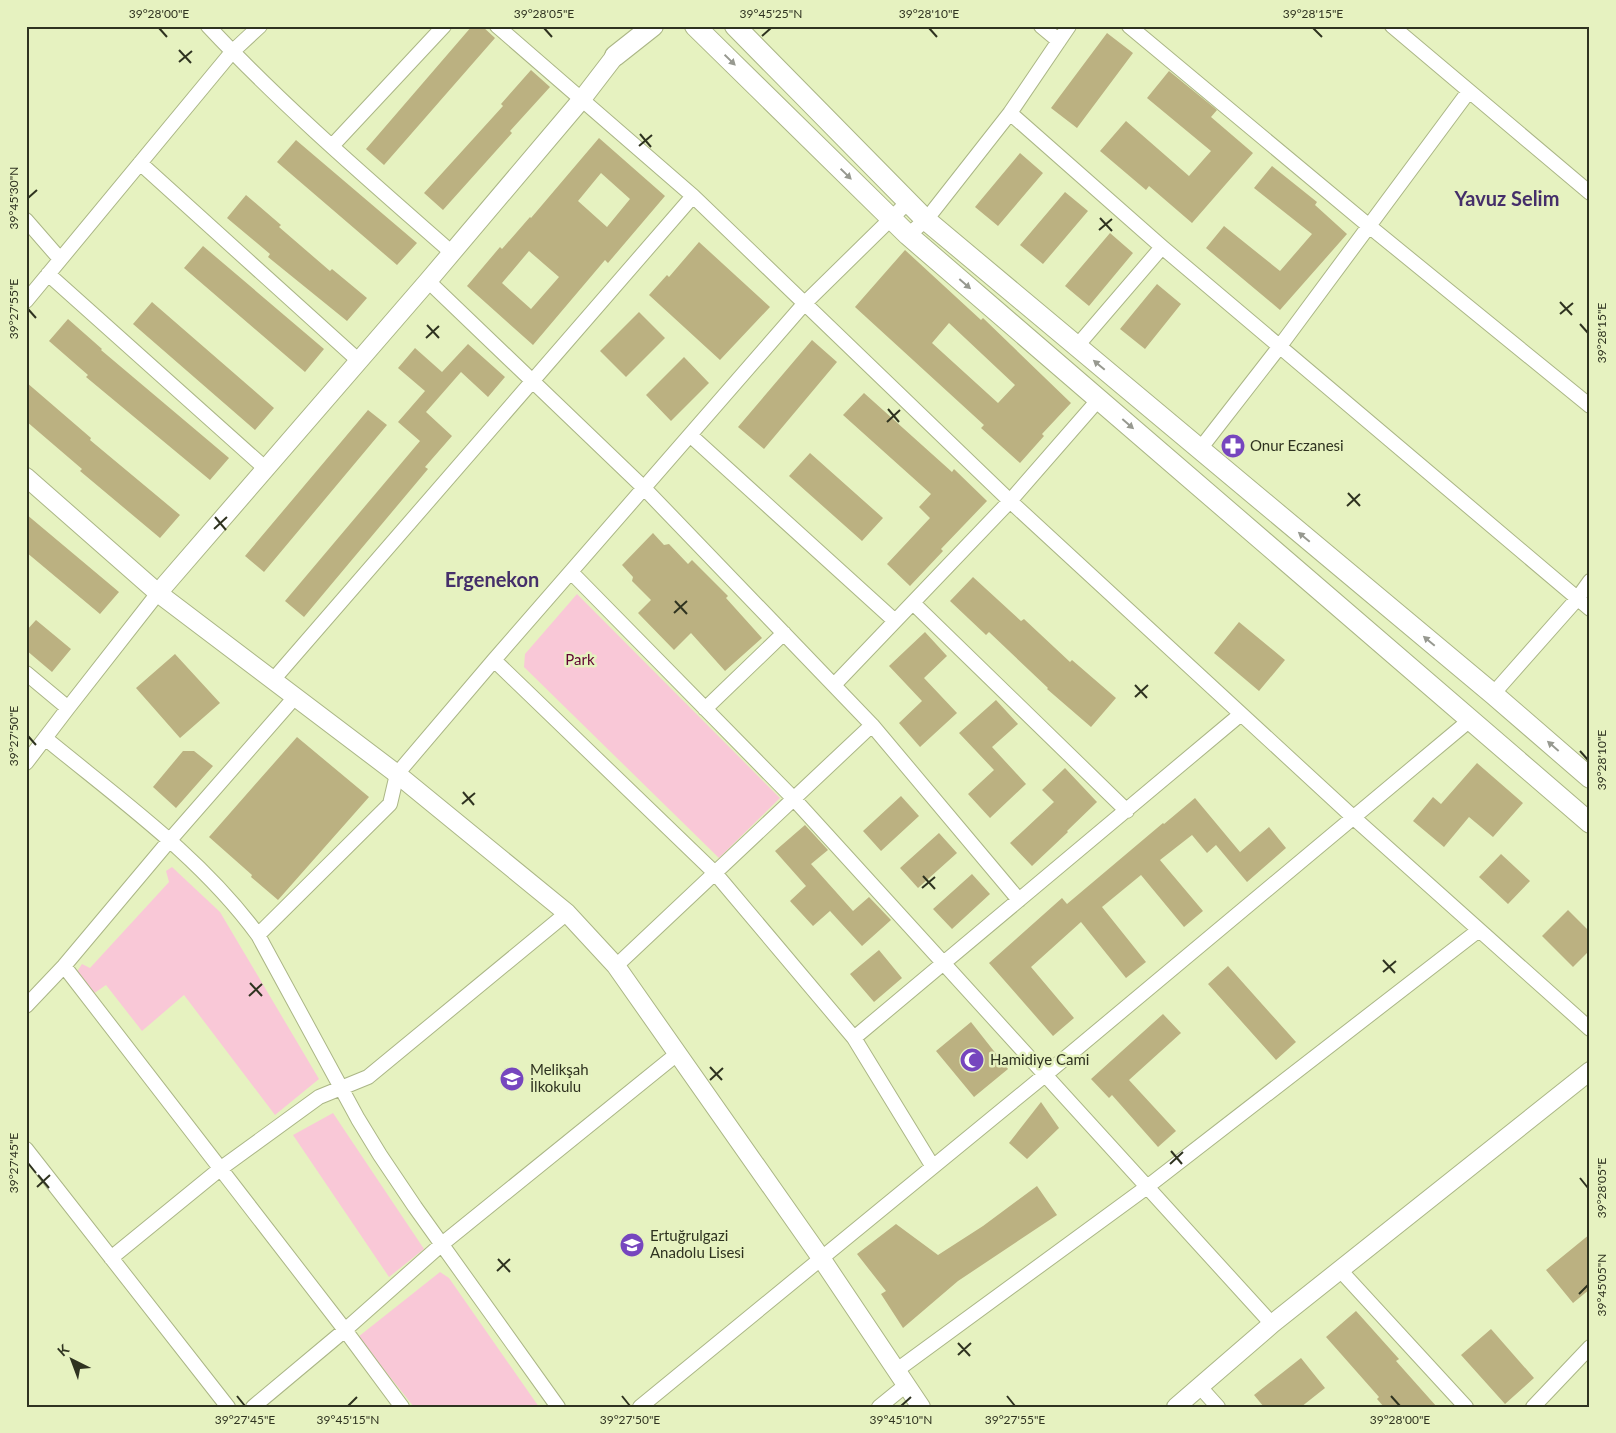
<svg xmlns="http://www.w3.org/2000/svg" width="1616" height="1433" font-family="Lato,sans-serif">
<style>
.green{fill:#f9c8d7}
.building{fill:#bbb181;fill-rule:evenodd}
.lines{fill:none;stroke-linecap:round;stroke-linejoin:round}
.minor-casing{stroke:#abb686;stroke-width:16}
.tertiary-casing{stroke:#abb686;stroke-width:20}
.secondary-casing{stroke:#abb686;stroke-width:22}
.minor{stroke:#fff;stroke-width:14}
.tertiary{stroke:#fff;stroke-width:18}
.secondary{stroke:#fff;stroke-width:20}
.oneway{fill:#979990}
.ticks{fill:none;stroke:#2f3320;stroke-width:2}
.labels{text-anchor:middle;stroke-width:5;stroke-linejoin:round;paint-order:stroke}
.poi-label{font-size:15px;fill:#2f3320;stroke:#e6f2c0;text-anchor:start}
.park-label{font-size:15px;fill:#600232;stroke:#e6f2c0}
.district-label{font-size:20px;font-weight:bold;fill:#452f6a;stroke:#e6f2c0}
.neatline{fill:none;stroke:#2f3320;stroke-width:2}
.ticks-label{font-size:12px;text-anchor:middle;fill:#2f3320}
</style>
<rect width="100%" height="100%" fill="#e6f2c0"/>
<path class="green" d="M 577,594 L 780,798 L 719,858 L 524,667 L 525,654 Z
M 172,867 L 220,912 L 319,1079 L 275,1115 L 184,995 L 142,1031 L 106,985 L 93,994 L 76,973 L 82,964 L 90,968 L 169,882 L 166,871 Z
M 333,1113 L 424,1249 L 389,1277 L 293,1135 Z
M 440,1272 L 449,1278 L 539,1407 L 414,1407 L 358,1337 Z"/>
<path class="building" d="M 472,26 L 482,26 L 495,38 L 384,165 L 366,149 Z
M 1107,33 L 1133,53 L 1077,128 L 1051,108 Z
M 531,70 L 550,87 L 510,131 L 512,133 L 443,210 L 424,193 L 503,106 L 501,104 Z
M 1169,71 L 1217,110 L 1211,117 L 1253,153 L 1192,223 L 1149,186 L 1146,190 L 1100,151 L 1126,121 L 1189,176 L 1211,151 L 1147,98 Z
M 599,138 L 665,196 L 608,263 L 605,260 L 533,345 L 467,286 L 500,247 L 502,249 L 530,217 L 531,218 ZM 601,173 L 630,199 L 607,227 L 578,201 ZM 529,251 L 559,277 L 531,309 L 502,283 Z
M 296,140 L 417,243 L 397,265 L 277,162 Z
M 1020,153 L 1043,173 L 998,226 L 975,207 Z
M 1272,166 L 1317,202 L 1315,205 L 1347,234 L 1280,310 L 1206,248 L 1224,226 L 1280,271 L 1312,234 L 1254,188 Z
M 1065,192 L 1088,211 L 1043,264 L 1020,245 Z
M 246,195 L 281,225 L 279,227 L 330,271 L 332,269 L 367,298 L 347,321 L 268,257 L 270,254 L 227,218 Z
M 1110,233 L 1133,253 L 1089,306 L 1065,286 Z
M 699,242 L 770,307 L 720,360 L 649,295 L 667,275 L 669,277 Z
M 203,246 L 324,349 L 305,372 L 184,268 Z
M 905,250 L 981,320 L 983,318 L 1071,403 L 1042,434 L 1044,436 L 1020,463 L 981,428 L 984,425 L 855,307 ZM 949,323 L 1015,385 L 998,403 L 932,343 Z
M 1157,284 L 1181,304 L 1145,349 L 1120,329 Z
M 152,302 L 274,408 L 255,430 L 133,324 Z
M 639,312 L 665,338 L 626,377 L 600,351 Z
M 68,319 L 102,349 L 101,350 L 229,458 L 210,480 L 86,377 L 88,375 L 49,341 Z
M 812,340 L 837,362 L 764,449 L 738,427 Z
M 468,344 L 505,377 L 488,397 L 461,372 L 426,412 L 452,436 L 425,467 L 428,469 L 304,617 L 285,601 L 420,441 L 398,422 L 425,391 L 398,368 L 415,348 L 442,372 Z
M 684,357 L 709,383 L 671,421 L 646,395 Z
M 26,382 L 91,438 L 90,440 L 180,515 L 160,538 L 80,471 L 82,469 L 26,421 Z
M 864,393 L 952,472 L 954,469 L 987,501 L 941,549 L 943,551 L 910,586 L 887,564 L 930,518 L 919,507 L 931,494 L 843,415 Z
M 368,410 L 387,425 L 264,572 L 245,556 Z
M 810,453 L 883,518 L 862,541 L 789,476 Z
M 26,514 L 119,592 L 100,614 L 26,552 Z
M 653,533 L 664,545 L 669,544 L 688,564 L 692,560 L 728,596 L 726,598 L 762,638 L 725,671 L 691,633 L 674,650 L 638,613 L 651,600 L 632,581 L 633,577 L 622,565 Z
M 973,577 L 1021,621 L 1024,619 L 1070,662 L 1072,660 L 1116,698 L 1091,727 L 1047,689 L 1048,688 L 989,632 L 986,635 L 950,601 Z
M 36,620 L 71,649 L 52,672 L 26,650 L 26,631 Z
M 1239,622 L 1285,660 L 1259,691 L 1214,653 Z
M 925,632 L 947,656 L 924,678 L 957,713 L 920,747 L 899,723 L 922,701 L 889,666 Z
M 175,654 L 220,703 L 180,738 L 136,688 Z
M 996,700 L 1018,724 L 992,747 L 1026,784 L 990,818 L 968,794 L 994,770 L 959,733 Z
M 297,737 L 369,797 L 278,900 L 251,877 L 252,875 L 209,837 Z
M 183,751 L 194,751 L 213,766 L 176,808 L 153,787 Z
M 1477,763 L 1523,803 L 1493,837 L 1469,817 L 1444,847 L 1413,821 L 1433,797 L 1441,804 Z
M 1065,768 L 1097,802 L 1067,831 L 1068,832 L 1032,866 L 1010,843 L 1054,802 L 1042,790 Z
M 901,796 L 919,816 L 881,851 L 863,831 Z
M 1195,798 L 1240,852 L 1269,827 L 1286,848 L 1247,882 L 1216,845 L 1207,853 L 1192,835 L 1160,860 L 1203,911 L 1184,927 L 1141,875 L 1102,907 L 1146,962 L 1126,978 L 1081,922 L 1031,967 L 1074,1018 L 1053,1036 L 989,963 L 1062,898 L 1067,904 L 1163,823 L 1164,824 Z
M 805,825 L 828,850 L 811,864 L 853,911 L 869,897 L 891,920 L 862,946 L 830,911 L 813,926 L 790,901 L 806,886 L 775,851 Z
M 939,833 L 957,853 L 918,888 L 900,868 Z
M 1501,854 L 1530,881 L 1508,904 L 1479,877 Z
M 972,874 L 990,894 L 952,929 L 933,909 Z
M 1568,910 L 1590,932 L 1590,950 L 1573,967 L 1542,936 Z
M 879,950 L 902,978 L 874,1002 L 850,974 Z
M 1228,966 L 1296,1042 L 1276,1060 L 1208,984 Z
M 1163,1014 L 1181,1033 L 1129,1080 L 1176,1131 L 1158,1147 L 1112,1095 L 1109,1098 L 1091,1079 Z
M 971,1022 L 1008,1069 L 974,1097 L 936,1051 Z
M 1041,1102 L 1059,1128 L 1027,1159 L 1009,1143 Z
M 1037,1186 L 1057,1215 L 958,1281 L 903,1328 L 881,1294 L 886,1291 L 857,1254 L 896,1224 L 938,1255 L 983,1226 Z
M 1590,1234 L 1590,1289 L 1573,1303 L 1546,1270 Z
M 1356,1311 L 1399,1359 L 1396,1361 L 1437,1407 L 1384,1407 L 1377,1399 L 1379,1397 L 1326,1337 Z
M 1491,1329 L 1534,1378 L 1505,1404 L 1461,1355 Z
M 1301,1358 L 1325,1388 L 1301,1407 L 1264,1407 L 1254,1395 Z"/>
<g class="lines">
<defs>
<path id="minor" d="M 208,26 C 284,107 368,179 451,252
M 497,26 L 693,196 L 1010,501 L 1354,818 L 1590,1029
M 1041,26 L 1059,41
M 1129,26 L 1369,226 L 1590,406
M 1392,26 L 1590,193
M 1010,113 L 1162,247 L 1590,609
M 332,146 L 444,26
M 140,163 L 359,361
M 26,220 L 60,259
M 908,235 L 926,220 L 1010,113 L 1069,26
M 48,274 L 266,469
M 428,281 L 644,488 L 872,725 L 1019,900
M 26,301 L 232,52 L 260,26
M 1077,346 L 1162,247
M 690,435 L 895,621
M 1200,449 L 1280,346 L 1469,91
M 571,572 L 794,799 L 1272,1324
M 913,603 L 1127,811
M 494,660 L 715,873 L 854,1038 L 933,1167
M 26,673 L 68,708
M 273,680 L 693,196
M 834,685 L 1010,501 L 1099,399
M 1493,694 L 1577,599 L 1590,581
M 705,709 L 784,633
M 45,738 C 119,799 201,857 258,935 L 358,1119 L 380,1155 L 415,1207 L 558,1407
M 26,763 L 68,708 L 158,593
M 258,935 L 390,804 L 397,774 L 494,660 L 804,304 L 908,202
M 64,966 L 345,1330 L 402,1407
M 616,966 L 872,725
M 26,1006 L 64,966 L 169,841 L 295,697
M 854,1038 L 1241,714
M 26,1149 L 228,1407
M 111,1258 L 220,1169 L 319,1097 L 368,1077 L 567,913
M 1340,1270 L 1466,1407
M 897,1370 L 1147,1187 L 1479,930
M 1200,1387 L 1218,1407
M 253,1407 L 345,1330 L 442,1244 L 677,1054
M 640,1407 L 1045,1075 L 1470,720
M 879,1407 L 906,1385
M 1533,1407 L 1590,1347"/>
<path id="tertiary" d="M 26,477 L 158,593 L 397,774 L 567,913 L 616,966 L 821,1258 L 921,1407
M 158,593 L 428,281 L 582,99 L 615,56
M 1176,1407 L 1272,1324 L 1590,1071"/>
<path id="secondary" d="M 695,26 L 908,235 L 1590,823
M 735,26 L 926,220 L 1493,694 L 1590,778
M 615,56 L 653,26"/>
</defs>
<use href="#minor" class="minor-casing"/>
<use href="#tertiary" class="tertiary-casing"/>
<use href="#secondary" class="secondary-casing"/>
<use href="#minor" class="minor"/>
<use href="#tertiary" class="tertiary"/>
<use href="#secondary" class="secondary"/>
</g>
<defs><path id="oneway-solid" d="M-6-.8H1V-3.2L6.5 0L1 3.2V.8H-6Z" transform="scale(1.25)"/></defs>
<g class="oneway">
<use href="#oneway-solid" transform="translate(730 60) rotate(44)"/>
<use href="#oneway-solid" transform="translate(846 174) rotate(44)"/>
<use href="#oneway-solid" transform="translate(965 284) rotate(41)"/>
<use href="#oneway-solid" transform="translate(1099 365) rotate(-140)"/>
<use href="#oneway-solid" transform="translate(1128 424) rotate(41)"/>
<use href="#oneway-solid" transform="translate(1304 537) rotate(-140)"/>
<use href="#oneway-solid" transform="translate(1429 641) rotate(-140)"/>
<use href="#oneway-solid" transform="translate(1553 746) rotate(-139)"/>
</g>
<path class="ticks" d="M 159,28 L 167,37M 544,28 L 552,37M 929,28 L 937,37M 1313,28 L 1322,37M 762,36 L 771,28M 179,50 L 191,63M 179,62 L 192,51M 640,134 L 651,147M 639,146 L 652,135M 28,198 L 37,190M 1100,218 L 1112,231M 1099,230 L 1112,219M 1560,302 L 1572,315M 28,309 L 36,318M 1560,314 L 1573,303M 1580,324 L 1588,333M 427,325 L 439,338M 426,338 L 439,326M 888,409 L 899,422M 887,422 L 900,410M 1348,493 L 1360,506M 1347,506 L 1360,494M 215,517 L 226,530M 214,529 L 227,517M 675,601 L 687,614M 674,613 L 687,601M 1135,685 L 1147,698M 1135,697 L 1148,685M 28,736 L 36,745M 1580,751 L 1588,760M 463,792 L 474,805M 462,804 L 475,793M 923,876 L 935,889M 922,888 L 935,877M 1383,960 L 1395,973M 1383,972 L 1396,961M 250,983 L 262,996M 249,996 L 262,984M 710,1067 L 722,1080M 710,1080 L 723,1068M 1171,1151 L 1182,1164M 28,1163 L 36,1173M 1170,1164 L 1183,1152M 38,1175 L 49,1188M 1580,1178 L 1588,1188M 37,1187 L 50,1175M 498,1259 L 510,1272M 497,1271 L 510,1259M 1579,1294 L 1588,1285M 958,1343 L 970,1356M 958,1355 L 971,1343M 237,1396 L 245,1406M 622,1396 L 630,1406M 1007,1396 L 1015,1406M 1391,1396 L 1400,1406M 348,1406 L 357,1397M 901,1406 L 911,1397"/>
<defs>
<symbol id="pharmacy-disc" viewBox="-11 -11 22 22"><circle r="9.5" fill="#7646be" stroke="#e6f2c0"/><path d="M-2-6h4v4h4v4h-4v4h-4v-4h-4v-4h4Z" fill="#fff"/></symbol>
<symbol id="mosque-disc" viewBox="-11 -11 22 22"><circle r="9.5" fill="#7646be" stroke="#e6f2c0"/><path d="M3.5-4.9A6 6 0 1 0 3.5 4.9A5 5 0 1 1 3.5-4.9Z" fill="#fff"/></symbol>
<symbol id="school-disc" viewBox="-11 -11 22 22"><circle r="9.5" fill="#7646be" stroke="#e6f2c0"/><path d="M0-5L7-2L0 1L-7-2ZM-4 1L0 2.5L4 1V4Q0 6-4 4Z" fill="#fff"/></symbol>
</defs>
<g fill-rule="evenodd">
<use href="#pharmacy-disc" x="1219" y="432" width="28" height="28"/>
<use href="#mosque-disc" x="958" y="1046" width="28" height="28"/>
<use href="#school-disc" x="498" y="1065" width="28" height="28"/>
<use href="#school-disc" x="618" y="1231" width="28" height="28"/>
</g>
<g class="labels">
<g class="poi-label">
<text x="1250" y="451">Onur Eczanesi</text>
<text x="990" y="1065">Hamidiye Cami</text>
<text x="530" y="1075">Melikşah<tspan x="530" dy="17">İlkokulu</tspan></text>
<text x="650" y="1241">Ertuğrulgazi<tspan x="650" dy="17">Anadolu Lisesi</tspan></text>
</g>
<g class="park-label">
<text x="580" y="665">Park</text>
</g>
<g class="district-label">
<text x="1507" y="206">Yavuz Selim</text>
<text x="492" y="587">Ergenekon</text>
</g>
</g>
<rect width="1616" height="1433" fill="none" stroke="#e6f2c0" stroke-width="55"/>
<g transform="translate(72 1360) rotate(318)" stroke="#e6f2c0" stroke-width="4" paint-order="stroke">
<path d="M0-4L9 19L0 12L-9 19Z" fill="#2f3320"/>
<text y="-8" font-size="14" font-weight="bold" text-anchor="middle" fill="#2f3320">K</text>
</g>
<rect x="28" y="28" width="1560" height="1378" class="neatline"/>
<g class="ticks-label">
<text x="159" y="18">39°28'00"E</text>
<text x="544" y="18">39°28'05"E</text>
<text x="771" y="18">39°45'25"N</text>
<text x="929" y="18">39°28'10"E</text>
<text x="1313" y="18">39°28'15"E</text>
<text transform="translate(14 198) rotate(-90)" y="4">39°45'30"N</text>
<text transform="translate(14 309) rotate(-90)" y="4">39°27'55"E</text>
<text transform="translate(1602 333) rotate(-90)" y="4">39°28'15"E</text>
<text transform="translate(14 736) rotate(-90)" y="4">39°27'50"E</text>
<text transform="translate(1602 760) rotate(-90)" y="4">39°28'10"E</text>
<text transform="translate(14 1163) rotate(-90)" y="4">39°27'45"E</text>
<text transform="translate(1602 1188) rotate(-90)" y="4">39°28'05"E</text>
<text transform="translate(1602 1285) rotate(-90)" y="4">39°45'05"N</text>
<text x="245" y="1424">39°27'45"E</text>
<text x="348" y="1424">39°45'15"N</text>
<text x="630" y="1424">39°27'50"E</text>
<text x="901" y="1424">39°45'10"N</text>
<text x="1015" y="1424">39°27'55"E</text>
<text x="1400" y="1424">39°28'00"E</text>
</g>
</svg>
